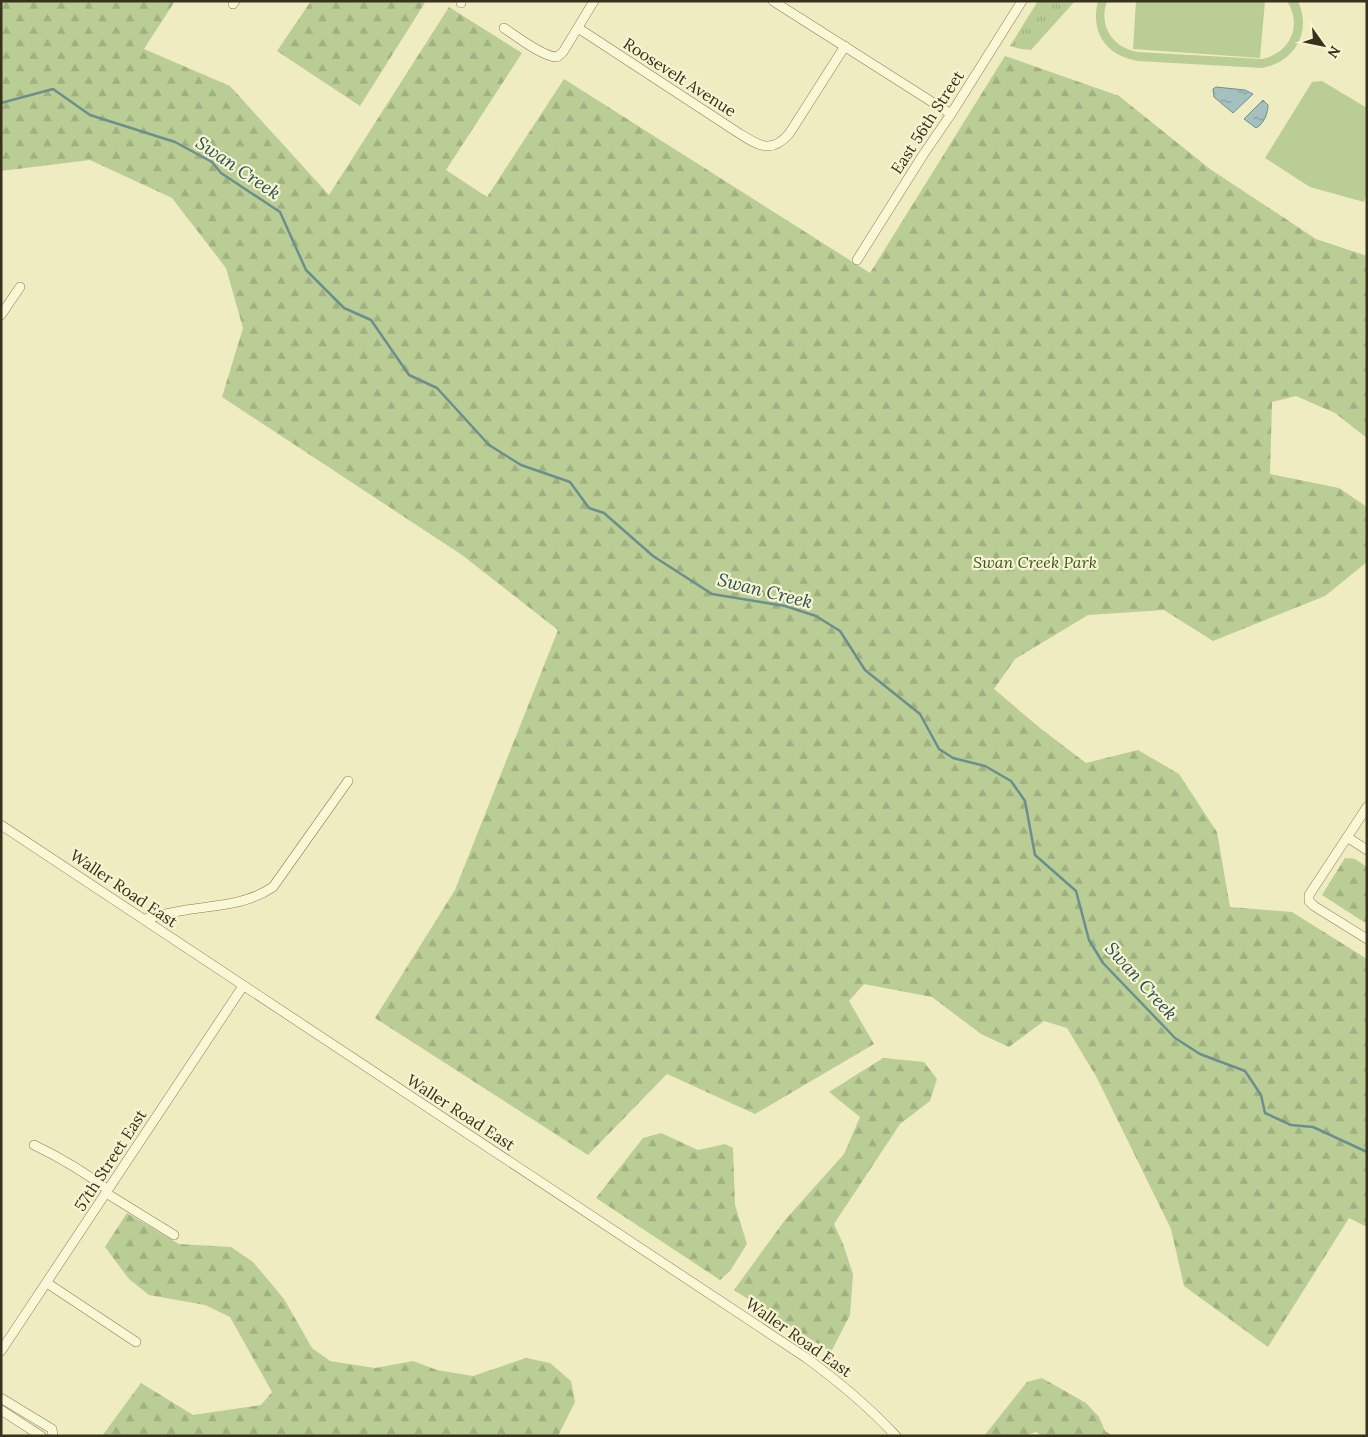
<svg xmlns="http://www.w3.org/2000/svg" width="1368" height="1437" font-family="Lora,serif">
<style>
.grass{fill:url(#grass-tufts)}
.forest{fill:url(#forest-firs)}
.pitch{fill:#b9cd95}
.water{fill:url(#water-ripples);stroke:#6b8f8f}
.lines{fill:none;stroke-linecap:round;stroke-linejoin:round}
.stream{stroke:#6b8f8f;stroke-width:2.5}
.minor-casing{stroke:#897d58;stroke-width:10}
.minor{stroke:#f9f7d5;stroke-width:9}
.labels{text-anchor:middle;stroke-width:4.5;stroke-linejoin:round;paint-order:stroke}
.street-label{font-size:16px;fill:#38311d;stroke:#f6f4d1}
.park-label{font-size:16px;font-style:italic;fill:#3d5523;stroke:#f6f4d1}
.water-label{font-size:18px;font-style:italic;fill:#2c5158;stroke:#f6f4d1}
</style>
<defs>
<pattern id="grass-tufts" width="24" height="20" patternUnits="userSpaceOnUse" patternTransform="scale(1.25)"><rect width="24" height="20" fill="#b9cd95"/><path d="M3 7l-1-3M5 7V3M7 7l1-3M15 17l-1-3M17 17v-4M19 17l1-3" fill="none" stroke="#a0b080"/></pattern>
<pattern id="forest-firs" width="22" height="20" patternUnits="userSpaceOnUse" patternTransform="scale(1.25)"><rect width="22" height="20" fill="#b9cd95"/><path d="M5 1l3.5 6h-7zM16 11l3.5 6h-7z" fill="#a0b080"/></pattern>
<pattern id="water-ripples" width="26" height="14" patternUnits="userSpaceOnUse" patternTransform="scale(1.25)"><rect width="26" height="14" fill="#a4c1bf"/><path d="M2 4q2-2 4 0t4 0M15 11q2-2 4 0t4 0" fill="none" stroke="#879d9b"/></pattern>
</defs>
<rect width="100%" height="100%" fill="#efecc1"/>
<path class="grass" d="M 1038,1 L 1075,1 L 1031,50 L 1021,49 L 1010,46 Z"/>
<path class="forest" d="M 1,1 L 175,1 L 144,49 L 230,86 L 329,195 L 449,7 L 522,53 L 446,170 L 487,197 L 564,79 L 870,273 L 1005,56 L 1119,96 L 1210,169 L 1316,239 L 1367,256 L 1367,438 L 1335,413 L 1296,396 L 1272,402 L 1270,474 L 1339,488 L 1367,507 L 1367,562 L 1325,596 L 1213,641 L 1164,610 L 1088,615 L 1015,659 L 994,689 L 1040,728 L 1086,763 L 1138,750 L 1179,774 L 1217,832 L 1230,907 L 1292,912 L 1367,959 L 1367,1227 L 1349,1218 L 1268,1347 L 1184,1286 L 1171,1229 L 1097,1078 L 1067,1028 L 1044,1021 L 1009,1047 L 981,1034 L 932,997 L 864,984 L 849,1001 L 874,1044 L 755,1114 L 667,1074 L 588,1155 L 375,1018 L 455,890 L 558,630 L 462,555 L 222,397 L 243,328 L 226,268 L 172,198 L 90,160 L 1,171 Z
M 311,1 L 426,1 L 360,106 L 277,51 Z
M 1345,858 L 1355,859 L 1367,867 L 1367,924 L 1322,895 Z
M 883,1058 L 924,1062 L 937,1079 L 930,1101 L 900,1124 L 834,1224 L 843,1244 L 853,1274 L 850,1315 L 831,1352 L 734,1290 L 785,1220 L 844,1154 L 860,1117 L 829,1092 Z
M 661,1133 L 698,1150 L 725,1144 L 733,1148 L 735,1205 L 747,1244 L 730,1271 L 720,1280 L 596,1198 L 643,1138 Z
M 127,1213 L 179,1244 L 231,1247 L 253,1262 L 284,1299 L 312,1348 L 330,1361 L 375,1368 L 413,1361 L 437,1370 L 473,1376 L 526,1358 L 550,1363 L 571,1381 L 575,1402 L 558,1436 L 102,1436 L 141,1383 L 193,1415 L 261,1405 L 272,1392 L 230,1317 L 205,1305 L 149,1295 L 129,1279 L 105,1247 Z
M 1042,1378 L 1086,1403 L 1099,1417 L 1105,1431 L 1113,1436 L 1042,1436 L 1036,1432 L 1025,1436 L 984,1436 L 1027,1382 Z"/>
<path class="pitch" d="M 1098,1 L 1107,1 C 1098,26 1113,48 1138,52 L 1262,59 C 1290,53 1303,26 1287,1 L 1298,1 C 1312,32 1295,62 1262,68 L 1138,61 C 1106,56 1090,32 1098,1 Z
M 1136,1 L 1265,1 L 1260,58 L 1133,49 Z
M 1322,81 L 1367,108 L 1367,192 L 1364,202 L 1310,187 L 1265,158 L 1312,82 Z"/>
<path class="water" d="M 1216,87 L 1245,90 L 1253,94 L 1233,113 L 1214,97 L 1213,89 Z
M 1263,100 L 1268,105 C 1268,113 1264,124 1256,128 L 1244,119 Z"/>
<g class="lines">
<path class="stream" d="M 1,103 L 53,89 L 90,115 L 175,142 L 212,162 L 221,173 L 280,212 L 306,270 L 344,308 L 371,320 L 409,375 L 437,388 L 489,445 L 521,465 L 570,482 L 589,508 L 604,513 L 653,556 L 712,594 L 785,606 L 816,616 L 840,631 L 865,670 L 920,714 L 939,749 L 953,758 L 985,766 L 1011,781 L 1025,801 L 1035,855 L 1076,891 L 1089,940 L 1103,963 L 1175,1038 L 1200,1054 L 1245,1071 L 1261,1095 L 1265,1113 L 1291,1125 L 1313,1127 L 1367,1152"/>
<defs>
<path id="minor" d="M 773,1 L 951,114
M 461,3 L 461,1
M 233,4 L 235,1
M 504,28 C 516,36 543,57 557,57 L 563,52 L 594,1
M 578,28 L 737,132 C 758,145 770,155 789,134 L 845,46
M 857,260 L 923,155 L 951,114 L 1022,1
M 1,315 L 20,287
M 1367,807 L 1309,895 L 1309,901 L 1314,906 L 1367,939
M 1,825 L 805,1357 C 838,1381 868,1406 896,1436
M 1347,837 L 1367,850
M 144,919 C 158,916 172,912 186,910 C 217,905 246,905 273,887 L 348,781
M 34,1145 C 61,1158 85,1172 108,1190
M 106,1193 L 174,1235
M 47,1283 L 136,1342
M 1,1351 L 243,986
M 1,1398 L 52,1429 L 53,1436
M 1,1410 L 41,1436"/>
</defs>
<use href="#minor" class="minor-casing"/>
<use href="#minor" class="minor"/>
</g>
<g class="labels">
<g class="street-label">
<text transform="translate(680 77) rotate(33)" y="6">Roosevelt Avenue</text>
<text transform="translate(927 122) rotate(-57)" y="6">East 56th Street</text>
<text transform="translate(124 888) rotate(34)" y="6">Waller Road East</text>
<text transform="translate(461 1112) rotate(33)" y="6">Waller Road East</text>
<text transform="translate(110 1160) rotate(-57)" y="6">57th Street East</text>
<text transform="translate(799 1337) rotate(35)" y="6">Waller Road East</text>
</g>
<g class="park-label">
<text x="1035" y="568">Swan Creek Park</text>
</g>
<g class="water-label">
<text transform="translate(238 168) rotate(34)" y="6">Swan Creek</text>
<text transform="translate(765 591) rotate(14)" y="6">Swan Creek</text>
<text transform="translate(1141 981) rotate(48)" y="6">Swan Creek</text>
</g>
</g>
<rect width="1368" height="1437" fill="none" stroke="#38311d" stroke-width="5"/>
<g transform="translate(1323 45) rotate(123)" stroke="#f6f4d1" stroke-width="4" paint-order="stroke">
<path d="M0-4L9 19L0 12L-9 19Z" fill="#38311d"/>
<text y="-8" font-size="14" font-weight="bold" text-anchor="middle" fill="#38311d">N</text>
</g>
</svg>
